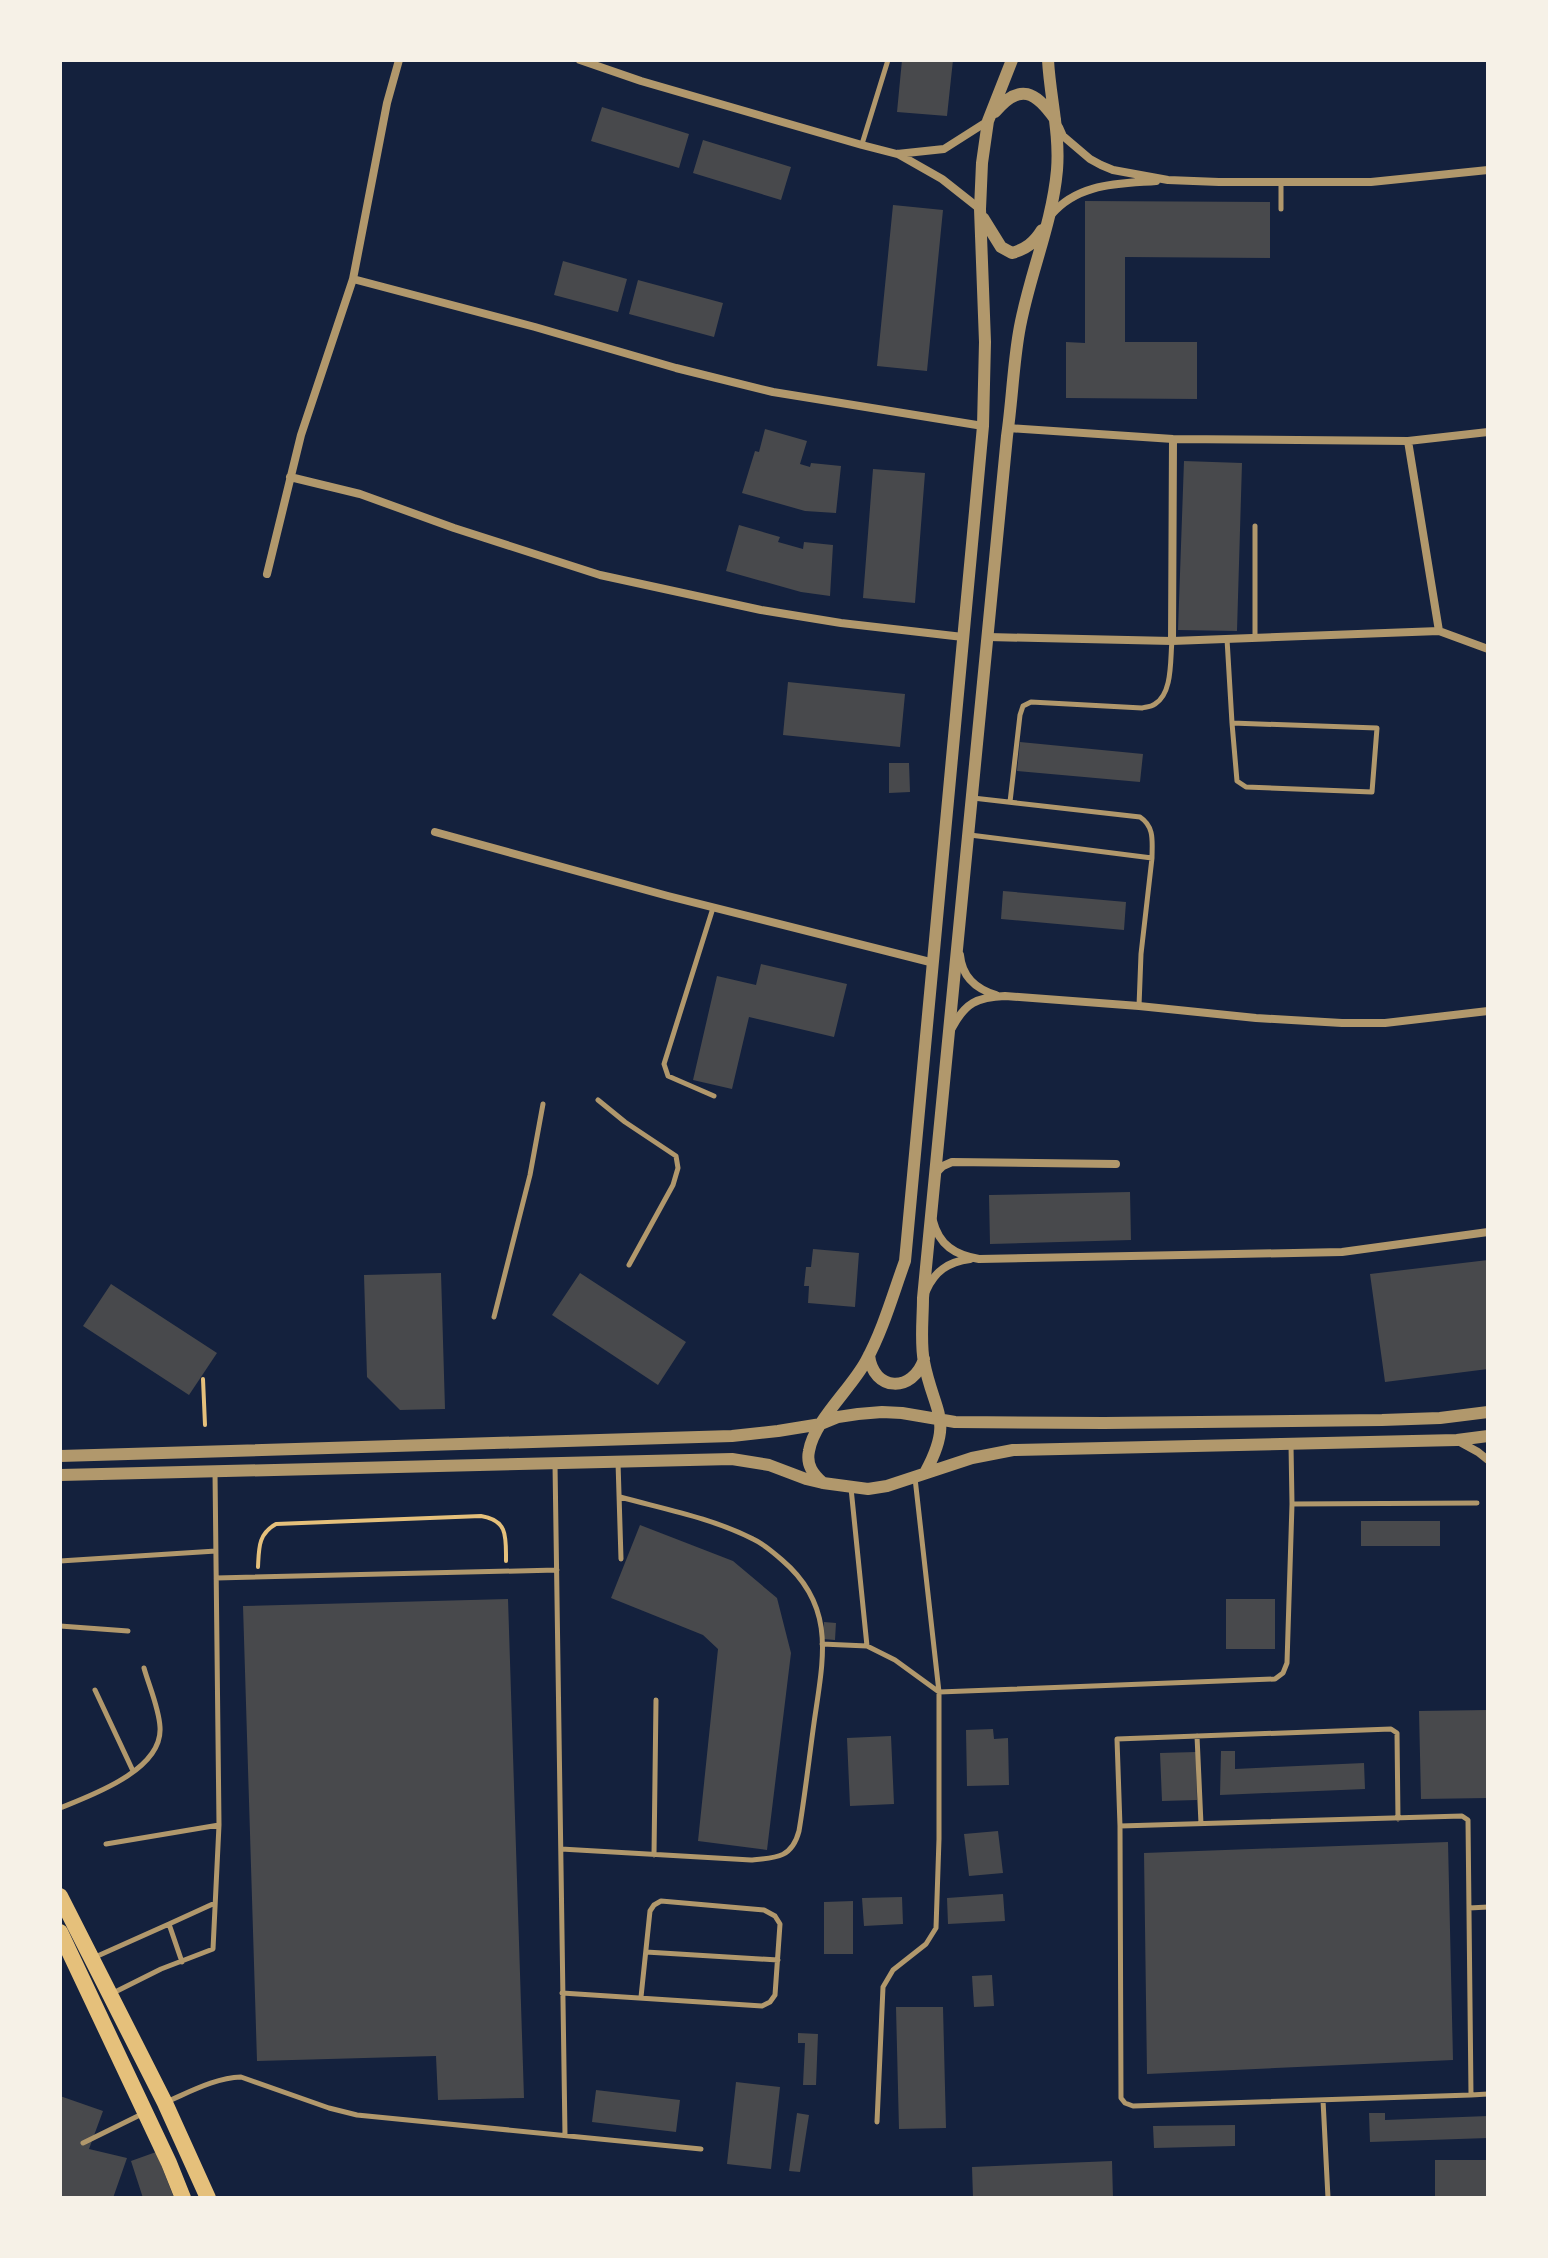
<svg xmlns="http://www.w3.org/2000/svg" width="1548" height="2258" font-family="Bitter,serif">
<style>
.building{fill:#48494c}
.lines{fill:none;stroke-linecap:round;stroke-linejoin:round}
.path{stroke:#e5c07b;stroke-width:4}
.service{stroke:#b1986c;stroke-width:5}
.minor{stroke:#b1986c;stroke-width:8}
.tertiary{stroke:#b1986c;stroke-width:12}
.primary{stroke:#e5c07b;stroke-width:16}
</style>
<rect width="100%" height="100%" fill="#14213d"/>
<path class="building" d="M 902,60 L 953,60 L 947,116 L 897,112 Z
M 602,107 L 689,134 L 679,168 L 591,141 Z
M 703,140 L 791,167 L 781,200 L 693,173 Z
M 1085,201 L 1270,202 L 1270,258 L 1125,257 L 1125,342 L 1197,342 L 1197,399 L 1066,398 L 1066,342 L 1085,343 Z
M 893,205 L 943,210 L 927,371 L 877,366 Z
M 563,261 L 627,279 L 618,312 L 554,295 Z
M 638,280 L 723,303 L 714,337 L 629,314 Z
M 765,429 L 807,441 L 800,464 L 810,467 L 811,463 L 841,466 L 836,513 L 805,511 L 742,493 L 755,451 L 759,452 Z
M 1184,461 L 1242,463 L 1237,631 L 1178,630 Z
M 873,469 L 925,473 L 915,603 L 863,598 Z
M 739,525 L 780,537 L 778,542 L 803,549 L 804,542 L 833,545 L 830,596 L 801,592 L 726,571 Z
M 788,682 L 905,694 L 900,747 L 783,735 Z
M 1020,742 L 1143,754 L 1140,782 L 1017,771 Z
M 889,763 L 909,763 L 910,792 L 889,793 Z
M 1003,891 L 1126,902 L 1124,930 L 1001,919 Z
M 761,964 L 847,984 L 834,1037 L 749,1017 L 732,1089 L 693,1080 L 717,976 L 756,985 Z
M 1130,1192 L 1131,1240 L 990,1244 L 989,1195 Z
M 813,1249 L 859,1253 L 855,1307 L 808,1303 L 809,1286 L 804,1286 L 806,1267 L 811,1267 Z
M 1488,1260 L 1488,1369 L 1385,1382 L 1370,1274 Z
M 441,1273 L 445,1409 L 400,1410 L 367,1377 L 364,1275 Z
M 580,1273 L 686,1342 L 658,1385 L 552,1315 Z
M 111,1284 L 217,1353 L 189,1395 L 83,1326 Z
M 1361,1521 L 1440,1521 L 1440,1546 L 1361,1546 Z
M 640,1525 L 733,1561 L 777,1598 L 791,1653 L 767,1850 L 698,1841 L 718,1649 L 703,1635 L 611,1598 Z
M 508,1599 L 524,2098 L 438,2100 L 436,2056 L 257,2061 L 243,1606 Z
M 1226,1599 L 1275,1599 L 1275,1649 L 1226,1649 Z
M 824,1622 L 836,1623 L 835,1640 L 823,1639 Z
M 1488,1710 L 1488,1798 L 1421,1799 L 1419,1711 Z
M 993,1729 L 994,1739 L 1008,1738 L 1009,1785 L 967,1786 L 966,1730 Z
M 891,1736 L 894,1804 L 850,1806 L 847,1738 Z
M 1221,1751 L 1235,1751 L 1235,1769 L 1364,1763 L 1365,1789 L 1220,1795 Z
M 1196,1752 L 1197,1800 L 1162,1801 L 1160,1753 Z
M 998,1831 L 1003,1873 L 969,1876 L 964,1834 Z
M 1448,1842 L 1453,2060 L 1147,2074 L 1144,1853 Z
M 1003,1894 L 1005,1921 L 948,1924 L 947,1898 Z
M 902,1897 L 903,1924 L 864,1926 L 862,1898 Z
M 853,1901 L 853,1954 L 824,1954 L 824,1902 Z
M 992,1975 L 994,2006 L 974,2007 L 972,1976 Z
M 896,2007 L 943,2007 L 946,2128 L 899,2129 Z
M 798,2033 L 818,2034 L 816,2085 L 803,2085 L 805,2043 L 798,2043 Z
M 736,2082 L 780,2087 L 771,2169 L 727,2164 Z
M 596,2090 L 680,2100 L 676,2132 L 592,2122 Z
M 60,2096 L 103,2111 L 89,2149 L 127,2158 L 113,2198 L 60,2198 Z
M 797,2113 L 809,2115 L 800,2172 L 789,2171 Z
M 1369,2113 L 1385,2113 L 1385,2120 L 1488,2116 L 1488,2138 L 1370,2142 Z
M 1235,2125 L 1235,2146 L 1154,2148 L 1153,2126 Z
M 156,2152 L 174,2198 L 143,2198 L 131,2161 Z
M 1435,2160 L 1488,2160 L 1488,2198 L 1435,2198 Z
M 1112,2161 L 1113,2198 L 973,2198 L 972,2167 Z"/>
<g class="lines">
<path class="path" d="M 203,1379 L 205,1425
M 258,1567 C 259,1548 258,1534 276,1524 L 481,1516 C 508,1520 506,1537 506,1561"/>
<path class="service" d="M 862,144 L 888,60
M 1281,209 L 1281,182
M 1255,526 L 1255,637
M 1227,639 L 1232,723 L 1377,728 L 1372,792 L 1246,787 L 1237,781 L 1232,723
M 1010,802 L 1020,715 L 1023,706 L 1031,702 L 1142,708 C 1146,707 1151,707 1155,704 C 1173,693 1170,659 1172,641
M 970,835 L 1152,858 C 1152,842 1155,827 1140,817 L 973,798
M 713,908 L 664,1064 L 668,1076 L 714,1096
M 1139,1006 L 1141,954 L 1152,858
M 598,1100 L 625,1122 L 676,1156 L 678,1168 L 673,1185 L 629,1265
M 494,1317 L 530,1175 L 543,1104
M 1291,1445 L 1292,1504
M 618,1462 L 621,1559
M 555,1464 L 565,2135
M 851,1488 L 867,1646
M 60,1561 L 216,1551
M 216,1578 L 557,1570
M 60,1626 L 128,1631
M 822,1644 L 867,1646 L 895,1660 L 939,1692 L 1275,1679 L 1283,1673 L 1287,1663 L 1292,1504 L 1477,1503
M 95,1690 L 133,1771
M 1197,1736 L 1201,1824
M 60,1808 C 92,1795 163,1770 160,1727 C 159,1708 149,1686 144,1668
M 1120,1826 L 1117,1739 L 1391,1729 L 1397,1733 L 1398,1819
M 106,1844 L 219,1825
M 561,1849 L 751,1860 C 776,1858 792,1858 799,1831 C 805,1795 809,1759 814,1723 C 823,1659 837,1607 782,1560 C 773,1552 764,1544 753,1539 C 712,1518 664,1509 620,1497
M 654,1855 L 656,1700
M 1469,1908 L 1488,1907
M 646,1952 L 778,1960
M 93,1958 L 169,1924
M 182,1962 L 169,1924 L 215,1903
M 113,1993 L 161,1969 L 213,1949 L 219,1825 L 215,1472
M 562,1993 L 762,2006 L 770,2002 L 775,1995 L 780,1924 L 775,1916 L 764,1910 L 661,1901 L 654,1905 L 650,1911 L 641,1997
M 1471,2095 L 1468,1820 L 1462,1816 L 1120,1826 L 1121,2098 L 1125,2103 L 1133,2106 L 1471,2095 L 1488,2094
M 1323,2100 L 1328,2198
M 166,2102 C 190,2092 215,2078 241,2077 L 329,2108 L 357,2115 L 701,2149
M 877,2122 L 883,1987 L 893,1970 L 926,1944 L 936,1928 L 939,1839 L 939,1692 L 915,1478
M 83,2143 L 144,2113"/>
<path class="minor" d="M 580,60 L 641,81 L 862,145 L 897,154 L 944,149 L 988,121
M 1059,127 L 1063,136 L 1090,159 L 1101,165 L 1113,170 L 1168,180 L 1219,182 L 1371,182 L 1488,170
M 898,154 L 942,179 L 980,209
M 1051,215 C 1078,183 1117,184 1156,181
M 353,279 L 535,327 L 676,368 L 773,392 L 983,426
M 1008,428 L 1173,439 L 1408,441 L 1488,432
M 1408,441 L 1439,631
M 290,477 L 360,494 L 454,528 L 600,575 L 761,610 L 841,623 L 963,637
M 267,574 L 301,435 L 353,279 L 387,103 L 399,60
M 988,637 L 1172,641 L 1439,631 L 1488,649
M 1172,641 L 1173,439
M 435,832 L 668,896 L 934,963
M 960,955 C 962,977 976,989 996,995
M 952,1028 C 965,1003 977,997 1005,996 L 1139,1006 L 1256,1018 L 1342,1023 L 1385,1023 L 1488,1011
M 936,1173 L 943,1166 L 952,1162 L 1116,1164
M 933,1221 C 939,1245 955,1255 979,1259 L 1342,1252 L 1488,1232
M 926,1291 C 935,1271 948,1262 970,1259
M 1458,1441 L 1478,1452 L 1488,1460"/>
<path class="tertiary" d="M 995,112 C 1020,82 1036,92 1055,119
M 983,218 L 1001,247 L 1012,253 C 1026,249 1034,243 1042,230
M 869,1355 C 873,1392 913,1393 924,1359
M 60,1456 L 732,1436 L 778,1431 L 821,1424 L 838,1417 L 858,1414 L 882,1412 L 902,1413 L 955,1422 L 1104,1423 L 1382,1420 L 1440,1418 L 1488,1412
M 926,1471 C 954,1419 934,1413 924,1362 C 920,1342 923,1319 923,1298 L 1007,436 C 1012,402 1013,367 1019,332 C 1028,278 1052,226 1057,170 C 1060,133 1050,97 1048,60
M 60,1475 L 732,1459 L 769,1465 L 806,1479 L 823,1483 L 868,1489 L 887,1486 L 972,1458 L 1013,1450 L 1457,1440 L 1488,1436
M 823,1483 C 813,1474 806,1465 809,1451 C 814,1421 851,1389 866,1361 C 883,1330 893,1294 905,1261 L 983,426 L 985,342 L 980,209 L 982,163 L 988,121 L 1012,60"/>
<path class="primary" d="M 60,1896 L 165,2103 L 208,2198
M 60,1932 L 169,2163 L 183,2198"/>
</g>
<rect width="1548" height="2258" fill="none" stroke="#f6f1e7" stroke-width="124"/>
</svg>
